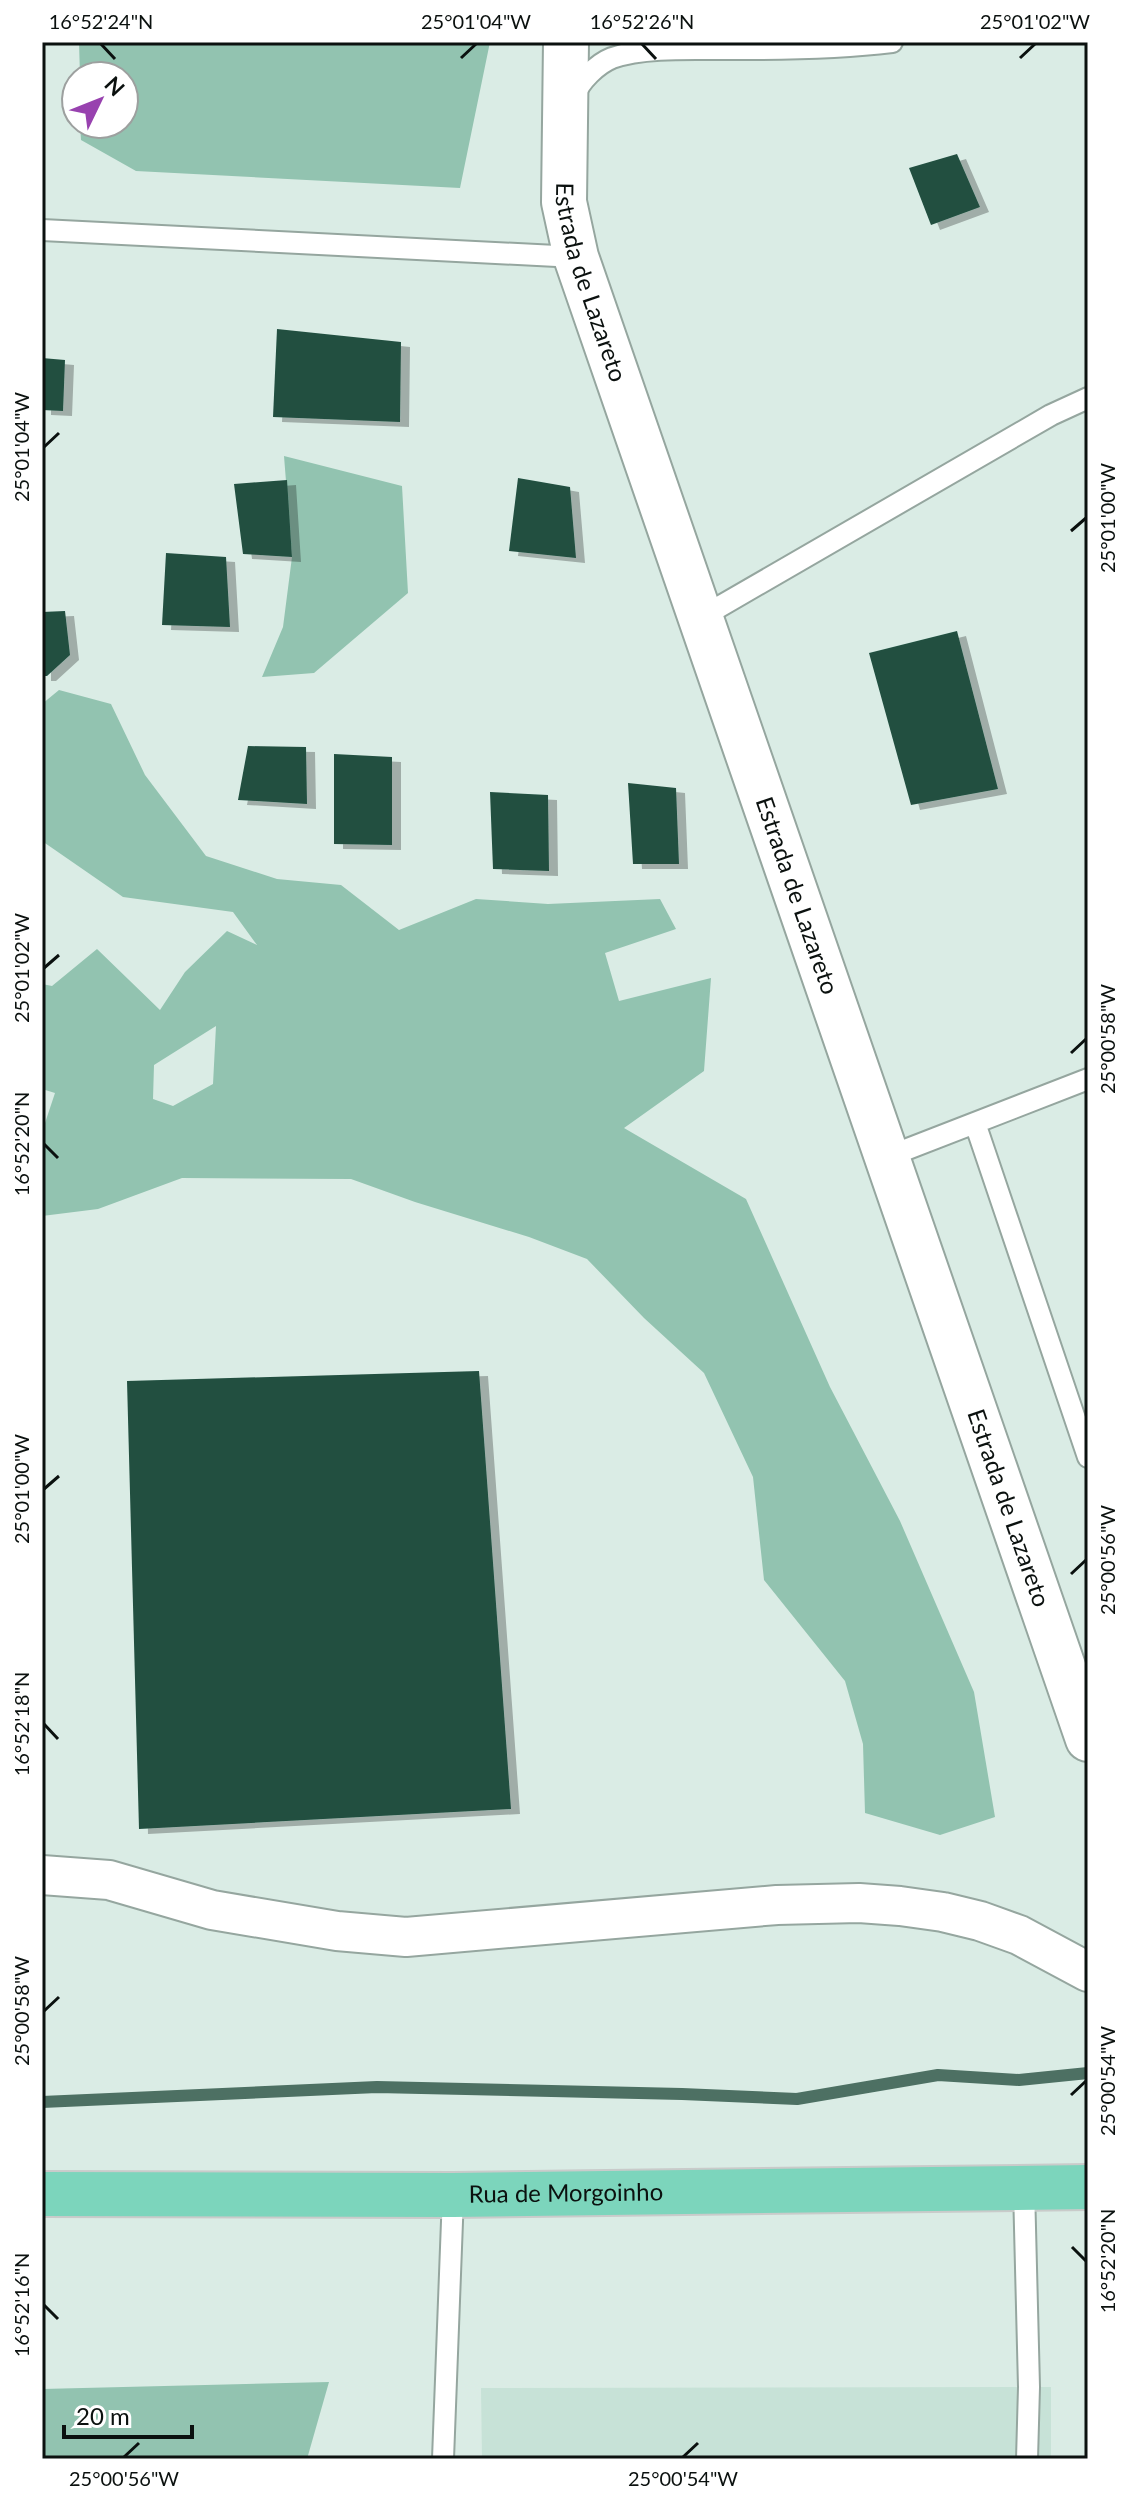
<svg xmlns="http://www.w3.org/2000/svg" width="1130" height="2501" font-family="Lato,sans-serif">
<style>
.built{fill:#c7e2d7}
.green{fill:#92c3b0;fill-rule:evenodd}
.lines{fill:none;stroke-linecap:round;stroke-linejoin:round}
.stream{stroke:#4d7063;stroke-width:12}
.building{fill:#215041;filter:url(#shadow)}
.service-casing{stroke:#95a69f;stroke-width:24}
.minor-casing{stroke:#95a69f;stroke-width:42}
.tertiary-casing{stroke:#95a69f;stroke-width:48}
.primary-casing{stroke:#c9cbca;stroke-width:48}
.service{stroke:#fff;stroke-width:20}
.minor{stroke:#fff;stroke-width:38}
.tertiary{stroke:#fff;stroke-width:44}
.primary{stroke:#7cd5bc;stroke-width:44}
.ticks{fill:none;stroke:#0b110f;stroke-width:3}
.labels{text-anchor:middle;stroke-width:8;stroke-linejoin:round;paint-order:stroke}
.street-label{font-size:24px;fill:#0b110f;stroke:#fff}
.neatline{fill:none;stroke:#0b110f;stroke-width:3}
.ticks-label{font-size:20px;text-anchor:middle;fill:#0b110f}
</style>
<defs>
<filter id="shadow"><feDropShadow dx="9" dy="5" stdDeviation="0" flood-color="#0004"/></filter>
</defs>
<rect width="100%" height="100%" fill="#daece5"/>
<path class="built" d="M 1051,2387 L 1051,2459 L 482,2459 L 481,2388 Z"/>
<path class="green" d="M 79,42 L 490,42 L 460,188 L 136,171 L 81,140 L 80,124 L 124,124 L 124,76 L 80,76 Z
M 284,456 L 402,486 L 408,593 L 314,673 L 262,677 L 283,627 L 292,557 Z
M 59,690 L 111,704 L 145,775 L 206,856 L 277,879 L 341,885 L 399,930 L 476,899 L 548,904 L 660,899 L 676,929 L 605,953 L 619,1001 L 711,978 L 704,1071 L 624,1128 L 746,1199 L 830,1387 L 900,1521 L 974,1692 L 995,1817 L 940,1835 L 865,1813 L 863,1744 L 845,1681 L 764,1580 L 753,1477 L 704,1373 L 644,1318 L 587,1259 L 529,1237 L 415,1202 L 351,1179 L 182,1178 L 98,1209 L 42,1216 L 42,1132 L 55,1093 L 42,1089 L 42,984 L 52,986 L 97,949 L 160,1010 L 185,972 L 227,931 L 257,945 L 233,912 L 123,897 L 42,841 L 42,704 ZM 216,1026 L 213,1084 L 173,1106 L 153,1099 L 154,1065 Z
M 329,2382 L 307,2459 L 42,2459 L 42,2389 Z"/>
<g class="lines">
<path class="stream" d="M 42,2102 L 377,2087 L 682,2094 L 797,2099 L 938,2075 L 1019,2080 L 1088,2073"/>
</g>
<path class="building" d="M 957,154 L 980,207 L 931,225 L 909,168 Z
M 277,329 L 401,342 L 400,422 L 273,417 Z
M 42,358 L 65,360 L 63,411 L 42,410 Z
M 518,478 L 570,487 L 576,558 L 509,551 Z
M 287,480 L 292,557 L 243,554 L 234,484 Z
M 166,553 L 226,557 L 230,627 L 162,625 Z
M 65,611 L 70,655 L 47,676 L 42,676 L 42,612 Z
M 957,631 L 998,789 L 911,805 L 869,653 Z
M 248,746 L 306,747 L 307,804 L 238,800 Z
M 334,754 L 392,757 L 392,845 L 334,844 Z
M 628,783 L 676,788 L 679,864 L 633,864 Z
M 490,792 L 548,795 L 549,871 L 493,869 Z
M 479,1371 L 511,1809 L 139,1829 L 127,1381 Z"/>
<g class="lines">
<defs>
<path id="service" d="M 574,96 C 580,81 597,64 612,58 C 647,45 707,50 746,49 C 795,49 843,48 892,42
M 42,230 L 576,257
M 700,618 L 1051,415 L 1088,398
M 975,1123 L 1088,1457
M 887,1157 L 1088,1079
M 1024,2188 L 1029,2387 L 1027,2459
M 443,2459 L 453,2195"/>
<path id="minor" d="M 42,1875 L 109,1880 L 212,1910 L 337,1931 L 406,1937 L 777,1905 L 859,1903 L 900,1906 L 943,1912 L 980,1921 L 1019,1935 L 1088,1972"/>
<g id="tertiary">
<path id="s1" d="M 566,42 L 564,202 L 576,257 L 1088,1739"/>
</g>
<g id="primary">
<path id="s2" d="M 42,2194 L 453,2195 L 1088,2187"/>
</g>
</defs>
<use href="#service" class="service-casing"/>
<use href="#minor" class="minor-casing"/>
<use href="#tertiary" class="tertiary-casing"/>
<use href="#primary" class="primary-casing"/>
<use href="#service" class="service"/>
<use href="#minor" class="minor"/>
<use href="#tertiary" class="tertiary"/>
<use href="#primary" class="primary"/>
</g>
<path class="ticks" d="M 101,44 L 115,59M 642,44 L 656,59M 461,58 L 476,44M 1020,58 L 1035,44M 44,447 L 59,433M 1071,531 L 1086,518M 44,968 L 59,955M 1071,1053 L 1086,1039M 44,1144 L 58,1158M 44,1489 L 59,1476M 1071,1574 L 1086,1560M 44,1724 L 58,1739M 44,2011 L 59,1997M 1071,2095 L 1086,2081M 1072,2247 L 1086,2261M 44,2305 L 58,2319M 124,2457 L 139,2443M 683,2457 L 698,2443"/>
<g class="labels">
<g class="street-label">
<text dy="8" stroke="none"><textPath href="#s1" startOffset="244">Estrada de Lazareto</textPath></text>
<text dy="8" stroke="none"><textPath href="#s1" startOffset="892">Estrada de Lazareto</textPath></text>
<text dy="8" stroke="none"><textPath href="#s1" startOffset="1540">Estrada de Lazareto</textPath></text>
<text dy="8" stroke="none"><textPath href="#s2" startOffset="524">Rua de Morgoinho</textPath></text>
</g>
</g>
<rect width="1130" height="2501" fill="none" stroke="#ffffff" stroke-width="88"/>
<g transform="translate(100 100) rotate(47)"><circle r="38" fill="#ffffff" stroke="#9da09f" stroke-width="2"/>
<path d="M0-6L14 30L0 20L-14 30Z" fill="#9842af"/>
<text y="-12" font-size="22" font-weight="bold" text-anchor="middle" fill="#0b110f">N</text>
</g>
<path d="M64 2425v12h128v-12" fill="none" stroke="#0b110f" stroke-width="4"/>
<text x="76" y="2425" font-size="24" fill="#0b110f" stroke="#ffffff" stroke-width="6" paint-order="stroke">20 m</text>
<rect x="44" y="44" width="1042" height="2413" class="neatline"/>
<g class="ticks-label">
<text x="101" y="29">16°52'24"N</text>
<text x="476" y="29">25°01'04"W</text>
<text x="642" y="29">16°52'26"N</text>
<text x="1035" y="29">25°01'02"W</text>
<text transform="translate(22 447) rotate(-90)" y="7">25°01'04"W</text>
<text transform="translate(1108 518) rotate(-90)" y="7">25°01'00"W</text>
<text transform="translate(22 968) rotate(-90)" y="7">25°01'02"W</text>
<text transform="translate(1108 1039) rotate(-90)" y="7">25°00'58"W</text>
<text transform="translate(22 1144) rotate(-90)" y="7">16°52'20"N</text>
<text transform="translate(22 1489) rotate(-90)" y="7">25°01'00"W</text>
<text transform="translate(1108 1560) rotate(-90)" y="7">25°00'56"W</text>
<text transform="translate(22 1724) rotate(-90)" y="7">16°52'18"N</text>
<text transform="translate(22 2011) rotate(-90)" y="7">25°00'58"W</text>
<text transform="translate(1108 2081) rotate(-90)" y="7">25°00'54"W</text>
<text transform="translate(1108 2261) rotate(-90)" y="7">16°52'20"N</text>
<text transform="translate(22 2305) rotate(-90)" y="7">16°52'16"N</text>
<text x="124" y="2486">25°00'56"W</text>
<text x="683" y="2486">25°00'54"W</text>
</g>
</svg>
